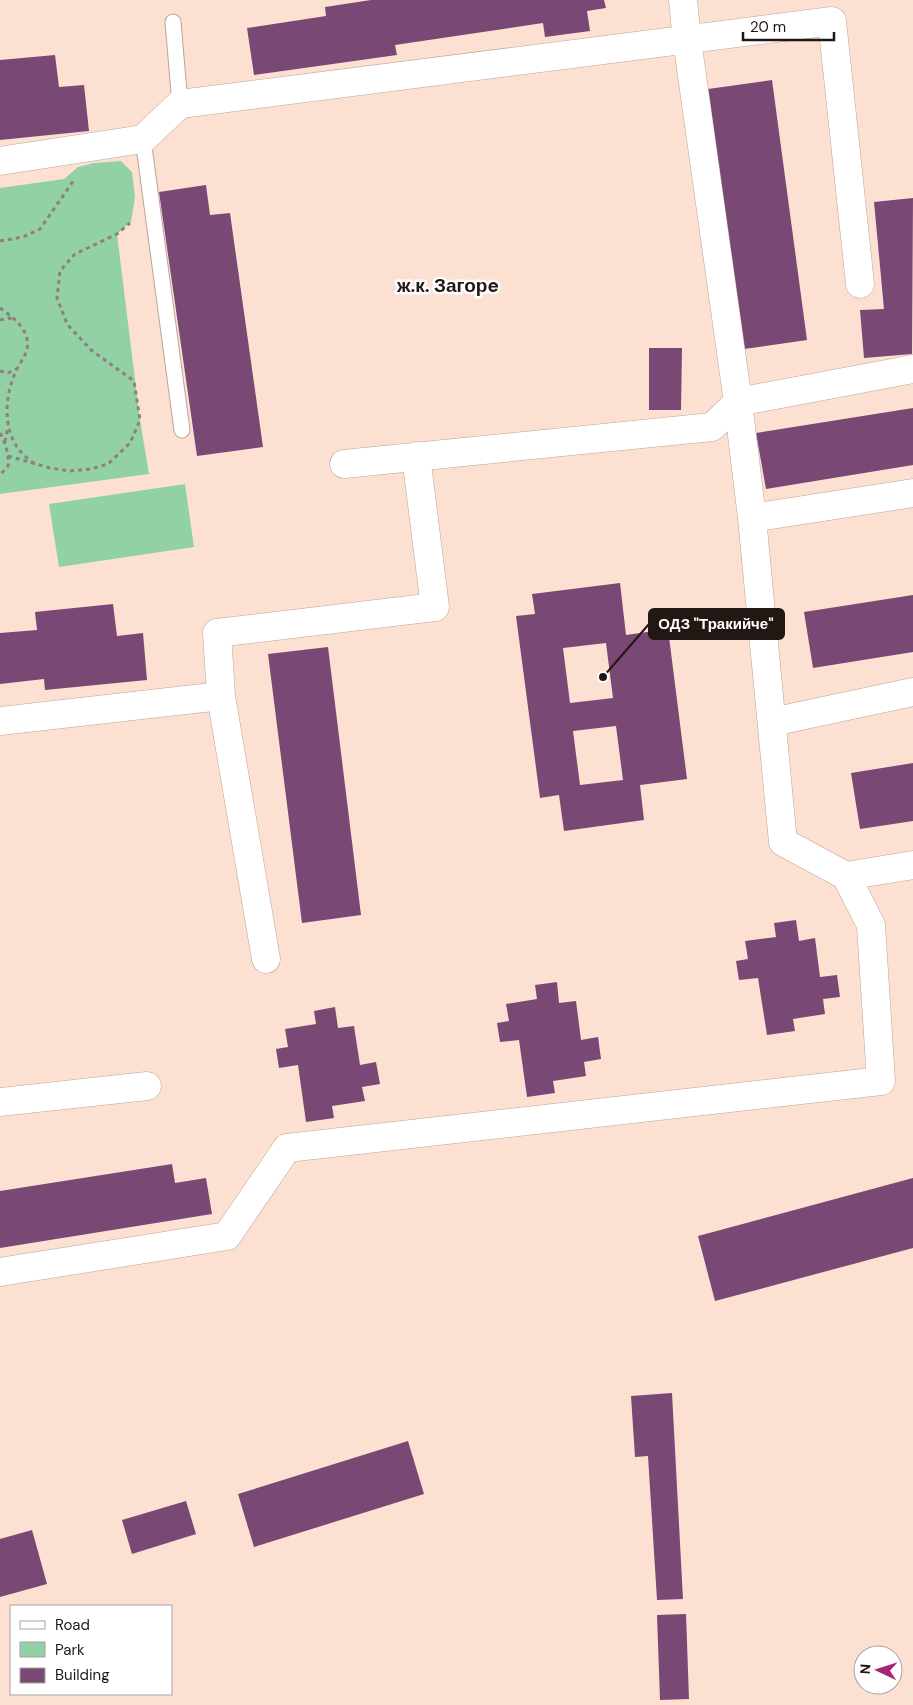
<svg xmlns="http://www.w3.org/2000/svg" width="913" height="1705" font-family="'DM Sans',sans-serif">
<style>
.green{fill:#91d1a5}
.building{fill:#7a4874;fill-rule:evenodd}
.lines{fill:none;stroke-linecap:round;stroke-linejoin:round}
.service-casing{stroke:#bda496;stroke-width:17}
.minor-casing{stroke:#bda496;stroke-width:29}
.path{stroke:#927f75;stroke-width:3;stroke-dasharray:4 4;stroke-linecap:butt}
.service{stroke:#fff;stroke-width:15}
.minor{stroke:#fff;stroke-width:28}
.labels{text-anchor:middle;stroke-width:5;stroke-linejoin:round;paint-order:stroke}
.district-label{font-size:19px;font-weight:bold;fill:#211813;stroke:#fff}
.leader{fill:none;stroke:#211813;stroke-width:2}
.callout-dot{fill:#211813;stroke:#fff;stroke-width:2}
.callout{fill:#211813;stroke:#211813;stroke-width:2}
.callout-label{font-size:15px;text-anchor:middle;font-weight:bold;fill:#fff}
</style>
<rect width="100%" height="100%" fill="#fce1d2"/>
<path class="green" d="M 121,161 L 132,172 L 135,197 L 131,222 L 117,234 L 140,420 L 149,474 L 0,494 L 0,188 L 64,179 L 78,167 L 94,163 Z
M 185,484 L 194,547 L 59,567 L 49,504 Z"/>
<path class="building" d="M 371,0 L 604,0 L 606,8 L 587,11 L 590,31 L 545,37 L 543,23 L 395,45 L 397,55 L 254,75 L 247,28 L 326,16 L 325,7 Z
M 55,55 L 59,87 L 84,85 L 89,131 L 0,140 L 0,60 Z
M 772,80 L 807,340 L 744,349 L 708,89 Z
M 206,185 L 210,215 L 230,213 L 263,447 L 197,456 L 159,192 Z
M 913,198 L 912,354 L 864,358 L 860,310 L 884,309 L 874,202 Z
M 649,348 L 682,348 L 681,410 L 649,410 Z
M 913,408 L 913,465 L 766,489 L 756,433 Z
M 620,583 L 626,635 L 668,629 L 687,779 L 640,785 L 644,820 L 564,831 L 559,795 L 540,798 L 516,616 L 535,614 L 532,594 ZM 606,643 L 613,698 L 570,703 L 563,648 ZM 616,726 L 623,780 L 580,785 L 573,731 Z
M 913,595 L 913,652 L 813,668 L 804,612 Z
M 113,604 L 117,636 L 143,633 L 147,680 L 45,690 L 44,679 L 0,684 L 0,633 L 37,630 L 35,612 Z
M 328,647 L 361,915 L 302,923 L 268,654 Z
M 913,763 L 913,821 L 860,829 L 851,773 Z
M 796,920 L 799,941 L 815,938 L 820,977 L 837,975 L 840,997 L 823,999 L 825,1014 L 793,1019 L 795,1031 L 767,1035 L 758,978 L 739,980 L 736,961 L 748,959 L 745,941 L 776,937 L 774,923 Z
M 557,982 L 559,1003 L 576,1001 L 581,1040 L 598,1037 L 601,1059 L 584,1062 L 586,1076 L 553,1081 L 555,1093 L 527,1097 L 519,1040 L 500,1042 L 497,1023 L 509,1021 L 506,1004 L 537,999 L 535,985 Z
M 335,1007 L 338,1028 L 354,1026 L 360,1065 L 376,1062 L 380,1084 L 362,1087 L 365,1101 L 332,1106 L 334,1118 L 306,1122 L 298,1065 L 279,1068 L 276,1049 L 288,1047 L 285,1029 L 316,1024 L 314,1011 Z
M 172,1164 L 175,1183 L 206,1178 L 212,1214 L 0,1248 L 0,1191 Z
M 913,1178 L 913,1248 L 715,1301 L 698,1236 Z
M 672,1393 L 683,1599 L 657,1600 L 648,1456 L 635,1457 L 631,1396 Z
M 408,1441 L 424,1494 L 254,1547 L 238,1494 Z
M 186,1501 L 196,1534 L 132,1554 L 122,1520 Z
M 32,1530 L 47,1584 L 0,1597 L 0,1539 Z
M 686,1614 L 689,1699 L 660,1700 L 657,1615 Z"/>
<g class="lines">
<defs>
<path id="service" d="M 173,22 L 180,104
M 143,139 L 182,430"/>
<path id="minor" d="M 0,161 L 143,139 L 180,104 L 832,21 L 860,284
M 344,464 L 712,427 L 738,402 L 913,369
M 752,518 L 913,493
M 0,721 L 221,696
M 772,722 L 913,692
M 846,876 L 913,865
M 266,959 L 221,696 L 217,633 L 435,607 L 416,456
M 0,1102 L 147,1086
M 0,1272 L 227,1236 L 287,1148 L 881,1081 L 871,925 L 846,876 L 783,842 L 752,518 L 738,402 L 687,40 L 683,0"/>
</defs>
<use href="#service" class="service-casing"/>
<use href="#minor" class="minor-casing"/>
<path class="path" d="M 0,241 L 23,237 L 40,229 L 74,180
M 0,308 C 11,316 24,325 27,339 C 30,352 21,360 16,371 C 2,401 2,444 34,463
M 0,320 L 9,318 L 14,320
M 0,371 L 8,373 L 16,369
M 0,433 C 6,444 9,454 8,466 L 0,475
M 5,442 L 8,426
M 8,456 L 50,468 L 70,471 L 91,469 L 108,464 L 130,443 L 140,420 L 134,381 L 91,350 L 67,324 L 57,298 L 60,271 L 75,254 L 117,234 L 130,223"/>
<use href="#service" class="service"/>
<use href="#minor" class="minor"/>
</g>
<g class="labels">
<g class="district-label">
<text x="448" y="292">ж.к. Загорe</text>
</g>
</g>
<path class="leader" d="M603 677L649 624"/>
<circle class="callout-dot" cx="603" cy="677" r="5"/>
<rect class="callout" x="649" y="609" width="135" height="30" rx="5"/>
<g class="callout-label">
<text x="716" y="629">ОДЗ "Тракийче"</text>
</g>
<rect x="10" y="1605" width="162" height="90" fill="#ffffff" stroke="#a6a3a1"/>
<rect x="20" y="1621" width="25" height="8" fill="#ffffff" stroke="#a6a3a1"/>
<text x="55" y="1630" font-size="15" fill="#211813">Road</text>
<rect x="20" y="1642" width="25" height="15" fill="#91d1a5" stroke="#a6a3a1"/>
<text x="55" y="1655" font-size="15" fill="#211813">Park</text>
<rect x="20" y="1668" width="25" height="15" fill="#7a4874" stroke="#a6a3a1"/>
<text x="55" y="1680" font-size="15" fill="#211813">Building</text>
<g transform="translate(878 1670) rotate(274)"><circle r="24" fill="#ffffff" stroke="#a6a3a1"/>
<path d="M0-4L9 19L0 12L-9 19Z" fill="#a72673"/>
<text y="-8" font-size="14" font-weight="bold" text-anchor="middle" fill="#211813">N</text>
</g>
<path d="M743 32v8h91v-8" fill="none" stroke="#211813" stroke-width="2.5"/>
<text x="750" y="32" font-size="15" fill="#211813" stroke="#ffffff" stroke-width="4" paint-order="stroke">20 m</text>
</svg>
